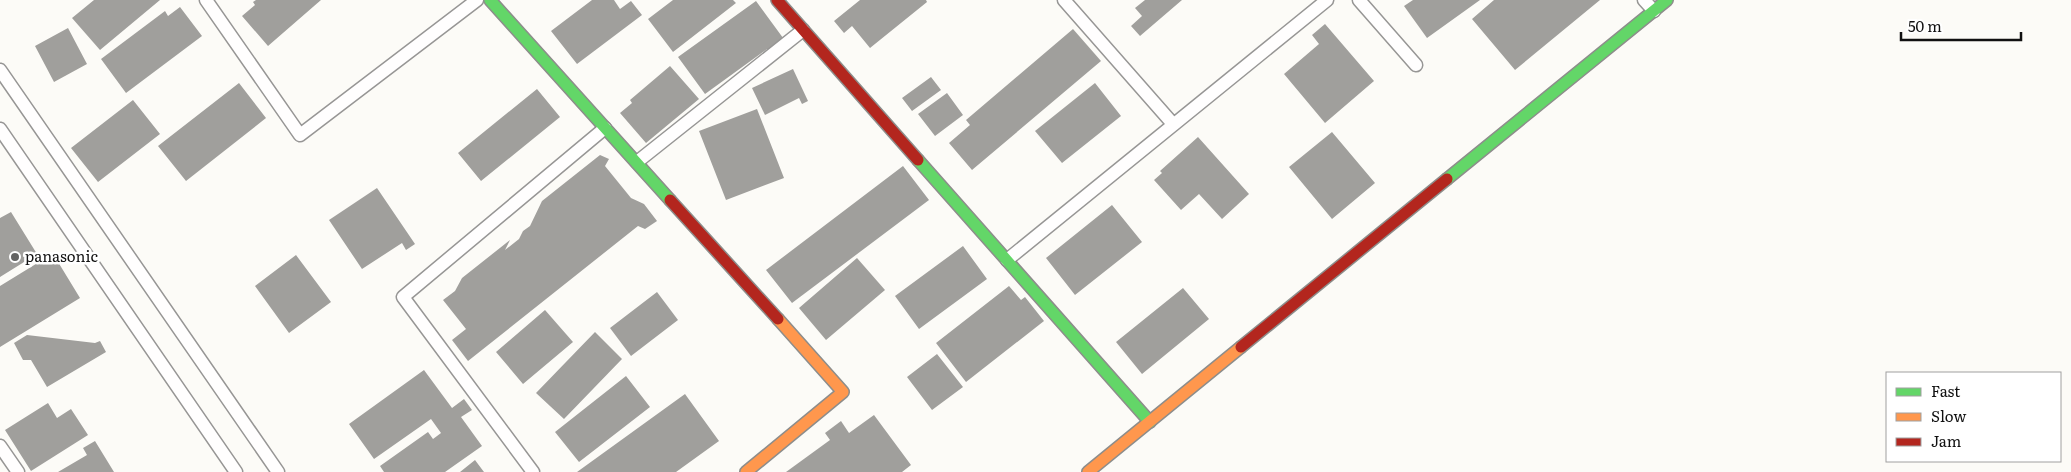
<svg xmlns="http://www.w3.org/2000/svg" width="2071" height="472" font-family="Literata,serif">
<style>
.building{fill:#a09f9c}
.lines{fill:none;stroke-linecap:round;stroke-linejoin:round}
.street-casing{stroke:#979695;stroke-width:15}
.fast-casing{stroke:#8d8d8b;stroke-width:14}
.slow-casing{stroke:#8d8d8b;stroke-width:14}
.jam-casing{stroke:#8d8d8b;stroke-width:14}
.street{stroke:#fffefe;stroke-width:12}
.fast{stroke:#63d668;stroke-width:11}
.slow{stroke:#ff974d;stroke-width:11}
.jam{stroke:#b3261e;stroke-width:11}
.poi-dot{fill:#636362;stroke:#fff;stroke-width:2}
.labels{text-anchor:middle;stroke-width:5;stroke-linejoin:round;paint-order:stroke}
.poi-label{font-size:15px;fill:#111;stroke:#fff;text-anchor:start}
</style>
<rect width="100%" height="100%" fill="#fcfbf7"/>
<path class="building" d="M 94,0 L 160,0 L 100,50 L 72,18 Z
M 256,0 L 321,0 L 268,46 L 242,16 L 255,5 L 253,2 Z
M 592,0 L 614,0 L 620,9 L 631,1 L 642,15 L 577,64 L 551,31 Z
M 673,0 L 733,0 L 736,3 L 673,52 L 648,19 Z
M 860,0 L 926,0 L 927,2 L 870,48 L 852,26 L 844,33 L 834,21 Z
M 1145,0 L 1182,0 L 1140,36 L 1131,26 L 1142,16 L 1135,8 Z
M 1413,0 L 1480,0 L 1427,38 L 1404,6 Z
M 1494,0 L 1600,0 L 1515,70 L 1472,19 Z
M 756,1 L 786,42 L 770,53 L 767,49 L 705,94 L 678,57 Z
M 180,7 L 202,36 L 126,93 L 101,59 L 165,11 L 168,16 Z
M 1325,24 L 1374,81 L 1325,123 L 1284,74 L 1319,44 L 1312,35 Z
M 68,28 L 87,64 L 54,82 L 35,46 Z
M 1073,29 L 1101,61 L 972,170 L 949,143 L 970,125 L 966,120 Z
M 670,66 L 699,99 L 646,143 L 620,113 L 632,103 L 630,100 Z
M 793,69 L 808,101 L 802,104 L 799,98 L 765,115 L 752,88 Z
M 931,77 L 941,90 L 912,111 L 902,98 Z
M 239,83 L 266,118 L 186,181 L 158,146 Z
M 1095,83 L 1121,116 L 1062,163 L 1035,131 Z
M 537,89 L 560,117 L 481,181 L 458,153 Z
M 947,93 L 963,115 L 935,136 L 918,114 Z
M 133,100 L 160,134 L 98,182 L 71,148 Z
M 757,109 L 784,178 L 726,200 L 699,131 Z
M 1332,132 L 1375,183 L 1332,219 L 1289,167 Z
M 1198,137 L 1249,194 L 1222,219 L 1199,194 L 1181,210 L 1154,180 L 1162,173 L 1160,171 Z
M 600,155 L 609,159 L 605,166 L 631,198 L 644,204 L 657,221 L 645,229 L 638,226 L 468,361 L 452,340 L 466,329 L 443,300 L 455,291 L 462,278 L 510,240 L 505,250 L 519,239 L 523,231 L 530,226 L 542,201 Z
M 903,166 L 929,200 L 792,303 L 766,270 Z
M 377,188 L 415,244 L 406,250 L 402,243 L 362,269 L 329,220 Z
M 1112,205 L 1142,242 L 1075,295 L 1046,258 Z
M 11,212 L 37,254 L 0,277 L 0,218 Z
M 963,246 L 987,279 L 919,329 L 895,296 Z
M 296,255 L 331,302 L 289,333 L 255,286 Z
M 55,257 L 80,298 L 0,347 L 0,286 L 44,259 L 46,263 Z
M 857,258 L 885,290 L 826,340 L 799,308 Z
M 1009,286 L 1021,300 L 1025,297 L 1044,321 L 966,382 L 936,343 Z
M 1183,288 L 1209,319 L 1142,374 L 1116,342 Z
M 657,292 L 678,320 L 631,356 L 610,328 Z
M 545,310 L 573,342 L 523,384 L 496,352 Z
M 595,332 L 622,359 L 564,419 L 536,393 Z
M 27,335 L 95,343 L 100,341 L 106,352 L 47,387 L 31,360 L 23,360 L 14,343 Z
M 937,354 L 963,387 L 932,410 L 907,377 Z
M 424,370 L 452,408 L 464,399 L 472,410 L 461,417 L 482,446 L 445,472 L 384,472 L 380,466 L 428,432 L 433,439 L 441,433 L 431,419 L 374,459 L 349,424 Z
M 626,376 L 650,407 L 579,462 L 555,432 Z
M 685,394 L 719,441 L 676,472 L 577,472 Z
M 48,403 L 57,418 L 71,409 L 88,435 L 31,471 L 5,430 Z
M 874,415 L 911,465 L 902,472 L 786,472 L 830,440 L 825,433 L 841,421 L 849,433 Z
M 95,441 L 114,472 L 58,472 L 87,455 L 83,448 Z
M 475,460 L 484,472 L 460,472 Z"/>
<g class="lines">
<defs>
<path id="street" d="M 206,0 L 300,135 L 477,0
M 1064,0 L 1173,124
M 1359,0 L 1416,65
M 1644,0 L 1654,11
M 0,70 L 278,472
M 0,129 L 236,472
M 637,162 L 803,30
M 1007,260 L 1327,0
M 0,446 L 18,472
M 533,472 L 403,297 L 605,128"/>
<path id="fast" d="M 490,0 L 670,200
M 918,160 L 1150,422
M 1447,179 L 1667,0"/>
<path id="slow" d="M 746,472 L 843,392 L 778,319
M 1088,472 L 1241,347"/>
<path id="jam" d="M 777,0 L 918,160
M 670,200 L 778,319
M 1241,347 L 1447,179"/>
</defs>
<use href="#street" class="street-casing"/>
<use href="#fast" class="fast-casing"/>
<use href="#slow" class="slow-casing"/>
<use href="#jam" class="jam-casing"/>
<use href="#street" class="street"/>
<use href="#fast" class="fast"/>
<use href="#slow" class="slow"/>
<use href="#jam" class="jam"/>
</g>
<circle class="poi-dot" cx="15" cy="257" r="5"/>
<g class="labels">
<g class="poi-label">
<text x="25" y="262">panasonic</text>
</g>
</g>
<rect x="1886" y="372" width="175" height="90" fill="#ffffff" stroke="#a0a0a0"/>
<rect x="1896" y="388" width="25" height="8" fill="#63d668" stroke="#a0a0a0"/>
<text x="1931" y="397" font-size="15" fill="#111111">Fast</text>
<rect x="1896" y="413" width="25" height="8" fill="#ff974d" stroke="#a0a0a0"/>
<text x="1931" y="422" font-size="15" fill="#111111">Slow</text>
<rect x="1896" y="438" width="25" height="8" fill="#b3261e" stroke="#a0a0a0"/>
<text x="1931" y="447" font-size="15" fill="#111111">Jam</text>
<path d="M1901 32v8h120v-8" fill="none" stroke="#111111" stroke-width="2.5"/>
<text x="1908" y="32" font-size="15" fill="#111111" stroke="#ffffff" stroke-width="4" paint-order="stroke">50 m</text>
</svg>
